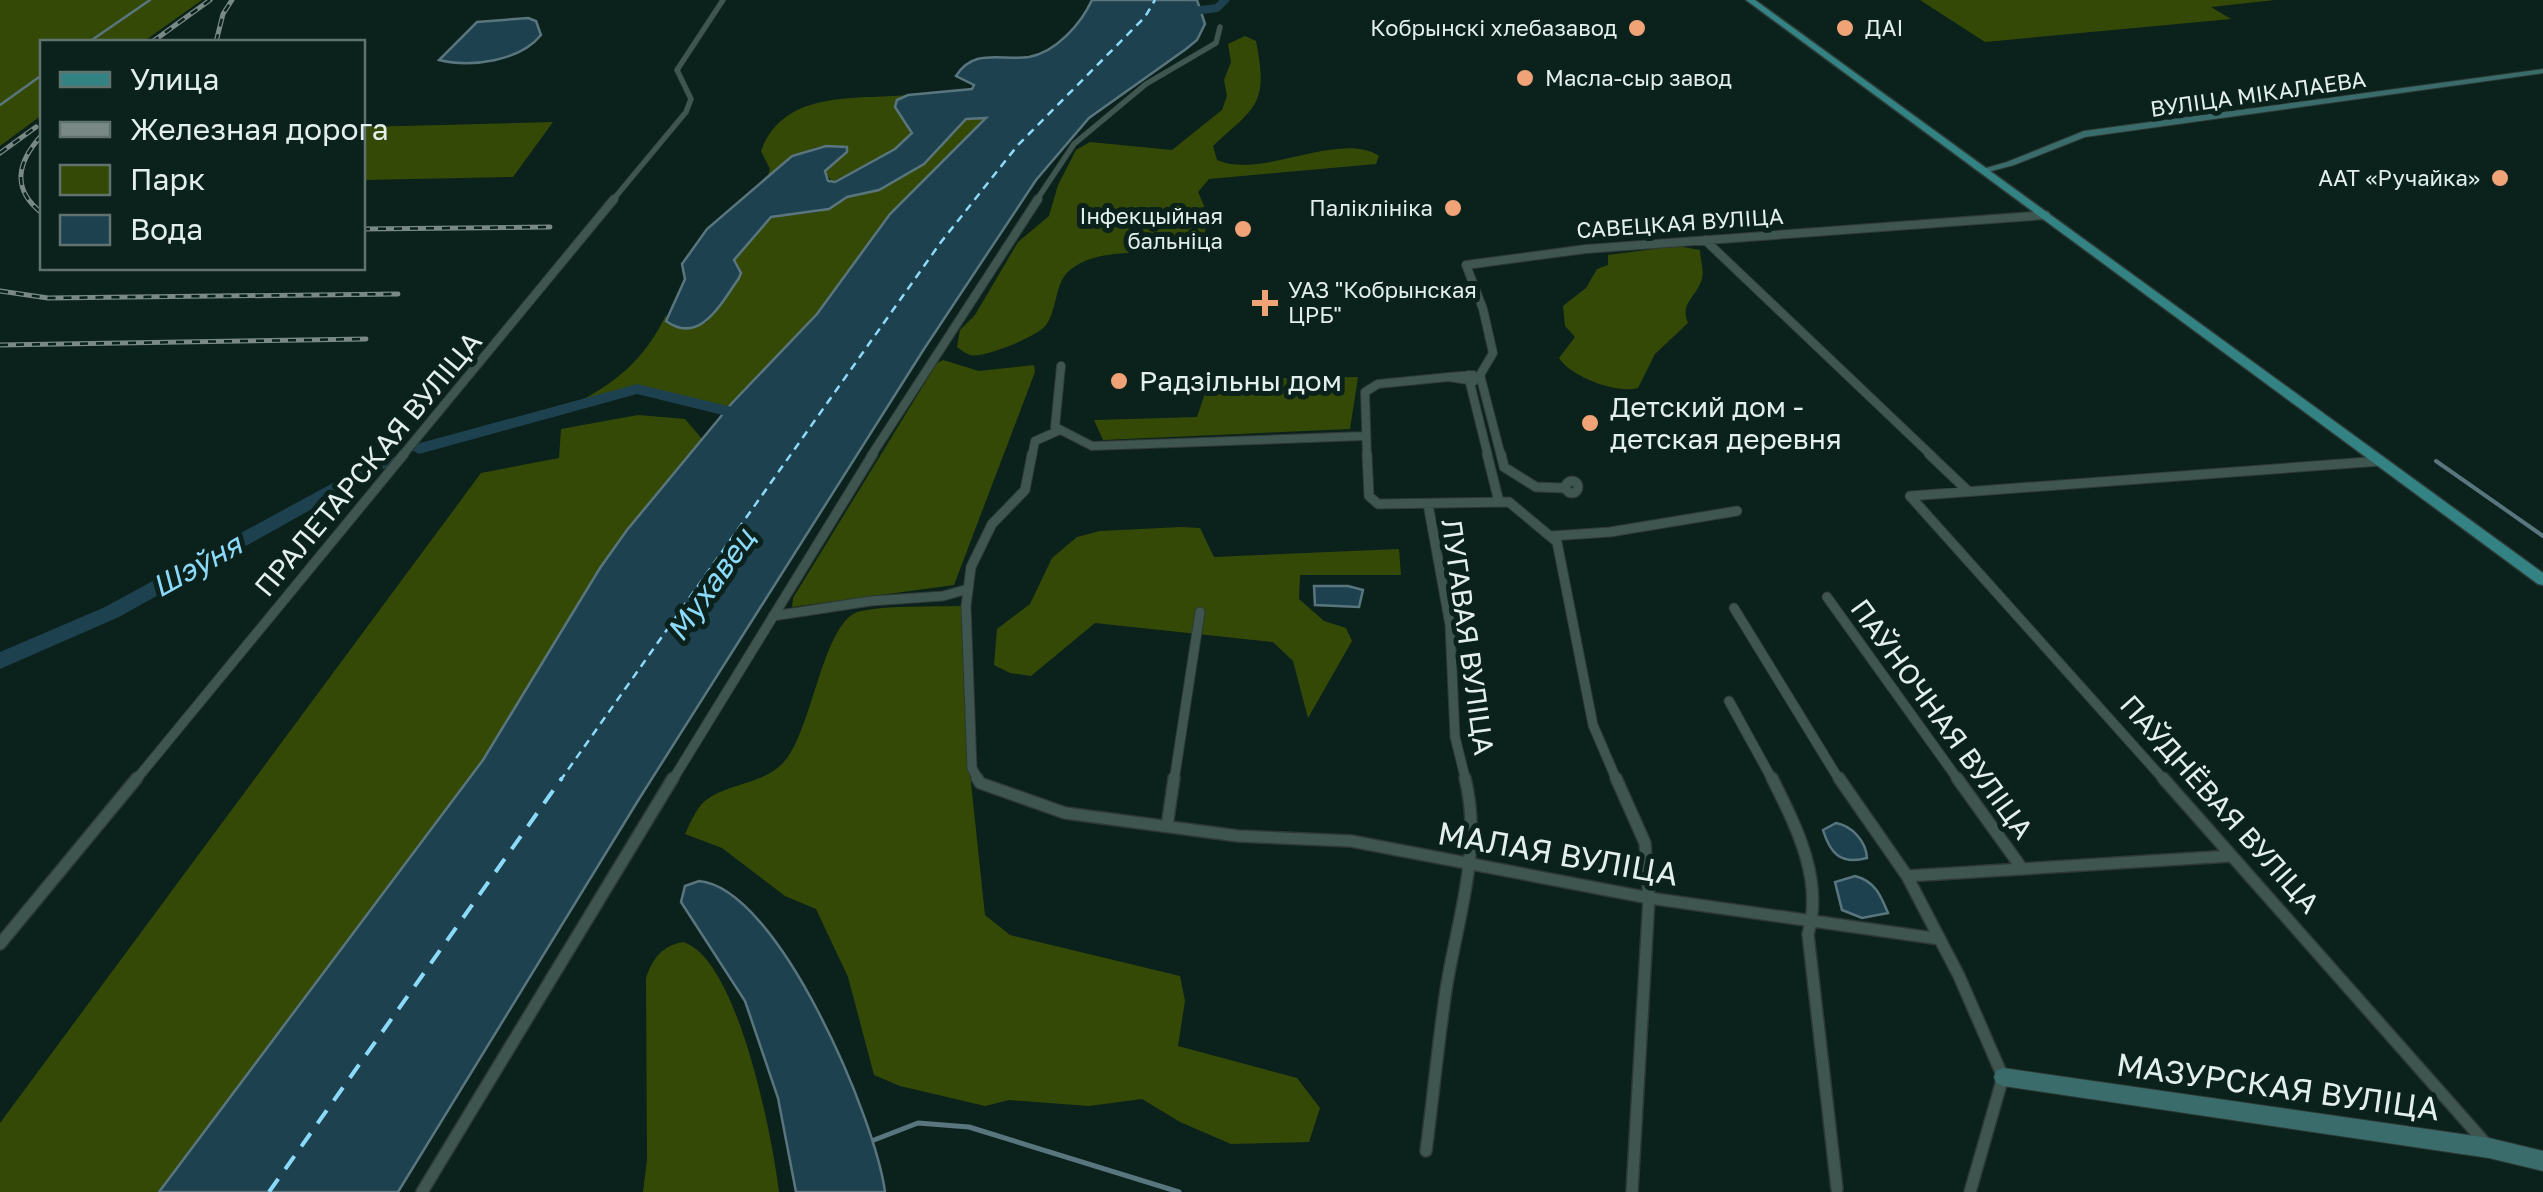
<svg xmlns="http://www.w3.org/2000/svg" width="2543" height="1192" font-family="'Golos Text',sans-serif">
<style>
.green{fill:#354906}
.water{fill:#1e414f;stroke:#59757e;stroke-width:2.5}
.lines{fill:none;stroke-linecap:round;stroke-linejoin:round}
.stream-far2{stroke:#59757e;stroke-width:2.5}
.stream-far1{stroke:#59757e;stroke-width:4}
.stream{stroke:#59757e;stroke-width:5}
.canal{stroke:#1e414f;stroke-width:8}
.river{fill:#1e414f;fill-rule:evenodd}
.ferry-far1{stroke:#8cdaf9;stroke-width:2.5;stroke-dasharray:8 6;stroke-linecap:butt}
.ferry{stroke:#8cdaf9;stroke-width:4;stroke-dasharray:16 12;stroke-linecap:butt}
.street-far3-casing{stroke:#2d3935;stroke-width:6}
.street-far2-casing{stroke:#2d3935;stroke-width:10}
.street-far1-casing{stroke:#2d3935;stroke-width:11}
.street-casing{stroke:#2d3935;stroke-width:14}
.secondary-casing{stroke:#2d3935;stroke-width:2}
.primary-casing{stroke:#2d3935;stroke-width:3}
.street-far3{stroke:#3e564f;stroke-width:5}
.street-far2{stroke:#3e564f;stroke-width:8}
.street-far1{stroke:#3e564f;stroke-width:9}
.street{stroke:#3e564f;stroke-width:11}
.secondary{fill:#396c6a;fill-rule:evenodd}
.primary{fill:#348384;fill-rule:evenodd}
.rail-casing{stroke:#798a86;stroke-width:5}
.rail{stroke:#0b211c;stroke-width:2.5;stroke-dasharray:8;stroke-linecap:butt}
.poi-dot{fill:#efa377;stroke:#0b211c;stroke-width:4}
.labels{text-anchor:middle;stroke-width:10;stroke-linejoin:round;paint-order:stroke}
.far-poi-label{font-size:22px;fill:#e2efeb;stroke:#0b211c;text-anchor:end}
.far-street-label{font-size:22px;fill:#e2efeb;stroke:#0b211c}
.poi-label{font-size:28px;fill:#e2efeb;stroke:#0b211c;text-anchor:start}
.street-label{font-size:28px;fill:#e2efeb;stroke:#0b211c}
.water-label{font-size:30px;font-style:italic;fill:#8cdaf9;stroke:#0b211c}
.near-street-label{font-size:32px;fill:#e2efeb;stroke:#0b211c}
</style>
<rect width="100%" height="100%" fill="#0b211c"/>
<path class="green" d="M 0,0 L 202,0 L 143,42 L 42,42 L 42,115 L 0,146 Z
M 1920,0 L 2275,0 L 2211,7 L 2231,19 L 1985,42 Z
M 1245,36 L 1256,41 C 1269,106 1255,107 1213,146 L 1217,160 C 1261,180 1340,130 1379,156 L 1376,164 L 1209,179 L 1198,192 L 1209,217 L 1203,239 C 1163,263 1106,241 1070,270 C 1054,283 1058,309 1046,325 C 1039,336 982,359 970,355 C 965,353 961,350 957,347 L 960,330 L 975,315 L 1018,242 L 1049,216 L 1058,185 L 1076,150 L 1090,142 L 1172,150 L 1222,110 L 1227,96 L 1224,80 L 1231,62 L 1228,44 Z
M 908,95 L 902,97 L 900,114 L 912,133 L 895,149 L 832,182 L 825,172 L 847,152 C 814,133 792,163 767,179 L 770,169 L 761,151 C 784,89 855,100 908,95 Z
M 980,115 L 986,118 L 983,123 L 890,214 L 817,314 L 725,412 L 637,389 L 574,404 C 616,383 645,359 666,315 L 666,321 L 706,323 L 739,278 L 734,259 L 771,217 L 819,212 L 854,195 L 879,190 L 924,164 L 966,119 Z
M 553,122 L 513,177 L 363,180 L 363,127 Z
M 1677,246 L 1700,250 C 1700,261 1706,273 1700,284 C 1693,299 1680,305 1688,323 L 1655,354 L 1638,388 C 1617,394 1571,377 1559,358 L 1575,337 L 1565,326 L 1563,306 L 1586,288 L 1597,269 L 1608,265 L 1608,255 Z
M 943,360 L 979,371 L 1034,365 L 1035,372 L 954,585 L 792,607 L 793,598 L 937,363 Z
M 1358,377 L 1350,429 L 1103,440 L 1094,420 L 1197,417 L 1210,379 Z
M 638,415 L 685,419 L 703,440 L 600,568 L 483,760 L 159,1192 L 0,1192 L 0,1123 L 481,473 L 559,458 L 561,429 Z
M 1181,527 L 1200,528 L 1214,557 L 1399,549 L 1401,575 L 1300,575 L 1299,599 L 1324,621 L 1346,628 L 1352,641 L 1308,718 L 1293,661 L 1273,642 L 1095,623 L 1031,676 L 1010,673 L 994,665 L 997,629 L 1030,604 L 1052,558 L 1077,537 L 1100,531 Z
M 961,606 L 966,736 L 985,915 L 1010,935 L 1180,976 L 1185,1001 L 1178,1046 L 1297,1078 L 1320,1108 L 1309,1142 L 1231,1144 L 1180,1122 L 1142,1099 L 1089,1106 L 1009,1100 L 985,1106 L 900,1086 L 874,1075 L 848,977 L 816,909 L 785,896 L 722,848 L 685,834 C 690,824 696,808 705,801 C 727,783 761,785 782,764 C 813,734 822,618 861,611 C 892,605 928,607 961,606 Z
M 683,942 C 738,958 773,1140 779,1192 L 643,1192 L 647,1160 L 646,978 C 653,958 662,946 683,942 Z"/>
<path class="water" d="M 1092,0 L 1197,0 L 1205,24 L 1197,40 L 1186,49 L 1089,118 L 1036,180 L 924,349 L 639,799 L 398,1192 L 159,1192 L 483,760 L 600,568 L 627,530 L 732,403 L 817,314 L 890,214 L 986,118 L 966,119 L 924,164 L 879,190 L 847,197 L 829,209 L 771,217 L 734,260 L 741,273 L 739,278 C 722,302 700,346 666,321 L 685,279 L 682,264 L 707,229 L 792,156 L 826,146 L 847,147 L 847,152 L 825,171 L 828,181 L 835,182 L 895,149 L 912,133 L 895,107 L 897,100 L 908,95 L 972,89 L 974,85 L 956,76 C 974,47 1002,61 1029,57 C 1056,52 1081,24 1092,0 Z
M 528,18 L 536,21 L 541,35 C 520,61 471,68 439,60 L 477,22 Z
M 1314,586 L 1348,586 L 1363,590 L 1359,607 L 1315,605 Z
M 1836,823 C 1852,826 1866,841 1867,858 C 1840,865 1830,853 1823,830 Z
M 1855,876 C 1875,881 1881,896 1888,913 L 1862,918 L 1842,910 L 1835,882 Z
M 699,881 C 779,888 876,1121 885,1192 L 796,1192 L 778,1098 L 745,1001 L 681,902 L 685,886 Z"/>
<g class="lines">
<path class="stream-far2" d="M 89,42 L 150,0
M 0,105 L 42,75"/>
<path class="stream-far1" d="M 2436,461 L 2543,536"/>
<path class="stream" d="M 874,1140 L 918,1123 L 969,1127 L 1179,1192"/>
<path class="canal" d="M 1186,12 L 1217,8 L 1225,0"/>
<path class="river" d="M 637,384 L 757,413 L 760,417 L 751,422 L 637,394 L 419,454 L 410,449 L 413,445 Z
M 388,453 L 397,459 L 394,463 L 119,617 L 0,669 L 0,652 L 105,607 Z"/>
<path class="ferry-far1" d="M 560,781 L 941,242 L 1018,145 L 1145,17 L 1155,0"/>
<path class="ferry" d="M 269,1192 L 562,778"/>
<defs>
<path id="street-far3" d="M 612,201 L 686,112 L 691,99 L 677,70 L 723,0
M 1036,201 L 1074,144 L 1146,84 L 1216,43 L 1220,27"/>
<path id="street-far2" d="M 1705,240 L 1932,456
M 1061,366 L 1055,427 L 1092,446 L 1364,436
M 1468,375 L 1488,456
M 1473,375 L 1449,377 L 1474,381
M 1480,375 L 1493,353 L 1483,309 L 1466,265 L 1586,249 L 2046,215
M 1480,375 L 1501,456
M 402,456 L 614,199
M 871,456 L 1038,199
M 1032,456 L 1035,441 L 1060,430
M 1367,456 L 1365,392 L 1378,384 L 1449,377"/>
<path id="street-far1" d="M 1367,454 L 1369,496 L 1378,504 L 1509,502 L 1557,542 L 1593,725 L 1617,781
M 1487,454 L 1499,502
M 1501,454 L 1504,467 L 1536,487 L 1564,488
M 1929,454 L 1968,491
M1566 487a6 6 0 1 1 12 0a6 6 0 1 1-12 0Z
M 1910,496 L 2165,781
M 1910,496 L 2381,461
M 1428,504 L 1450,625 L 1455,737 L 1466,781
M 1551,536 L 1610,532 L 1737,511
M 1827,597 L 1959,781
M 1734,608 L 1840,781
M 773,616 L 871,601 L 943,596 L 968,589
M 1729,701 L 1773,781
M 135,781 L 404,454
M 672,781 L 873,454
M 979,781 L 972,768 L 966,606 L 971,567 L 992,524 L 1025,490 L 1032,454
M 1174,781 L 1200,612"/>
<path id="street" d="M 977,778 L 980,783 L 1065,813 L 1238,836 L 1351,841 L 1649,898 L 1940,939
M 1616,778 L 1645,843 L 1649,898 L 1632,1192
M 1772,778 C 1796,826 1824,880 1808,934 L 1837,1189
M 1839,778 L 1907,876 L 1959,976 L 2003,1077 L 1970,1192
M 1957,778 L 2021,867
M 2163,778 L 2488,1146
M 1167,826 L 1174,778
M 1907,876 L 2231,856
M 0,944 L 137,778
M 1426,1151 C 1433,1098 1438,1044 1446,990 C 1457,919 1483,850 1465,778
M 422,1192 L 673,778"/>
<path id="secondary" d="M 2543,69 L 2543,73 L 2085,137 L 2014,165 L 1984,173 L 1979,170 L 2007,162 L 2084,131 Z
M 2003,1068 L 2489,1138 L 2543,1151 L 2543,1171 L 2489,1158 L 2003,1086 L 1996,1083 L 1994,1077 L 1996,1071 Z"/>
<path id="primary" d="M 1746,0 L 1755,0 L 2543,573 L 2543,585 L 2538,584 Z"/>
</defs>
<use href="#street-far3" class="street-far3-casing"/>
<use href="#street-far2" class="street-far2-casing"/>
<use href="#street-far1" class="street-far1-casing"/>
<use href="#street" class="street-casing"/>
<use href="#secondary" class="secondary-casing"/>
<use href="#primary" class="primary-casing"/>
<use href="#street-far3" class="street-far3"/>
<use href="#street-far2" class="street-far2"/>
<use href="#street-far1" class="street-far1"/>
<use href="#street" class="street"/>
<use href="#secondary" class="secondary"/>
<use href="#primary" class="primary"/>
<defs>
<path id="rail" d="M 152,42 L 210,0
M 216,42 L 223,14 L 232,0
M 42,135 C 17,162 11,189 42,213
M 0,153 L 36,127
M 362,229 L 550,227
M 0,291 L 48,298 L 398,294
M 0,345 L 366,339"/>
</defs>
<use href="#rail" class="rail-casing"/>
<use href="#rail" class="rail"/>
</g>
<g class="poi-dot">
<circle cx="1637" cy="28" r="10"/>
<circle cx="1845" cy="28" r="10"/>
<circle cx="1525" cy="78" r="10"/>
<circle cx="2500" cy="178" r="10"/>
<circle cx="1453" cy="208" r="10"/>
<circle cx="1243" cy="229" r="10"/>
<path d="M1260 288h10v10h10v10h-10v10h-10v-10h-10v-10h10z"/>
<circle cx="1119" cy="381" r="10"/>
<circle cx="1590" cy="423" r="10"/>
</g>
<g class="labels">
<g class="far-poi-label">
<text x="1617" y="36">Кобрынскі хлебазавод</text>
<text x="1865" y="36" text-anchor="start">ДАІ</text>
<text x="1545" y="86" text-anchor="start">Масла-сыр завод</text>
<text x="2480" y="186">ААТ «Ручайка»</text>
<text x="1433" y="216">Паліклініка</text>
<text x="1223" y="224">Інфекцыйная<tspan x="1223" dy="25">бальніца</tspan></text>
<text x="1288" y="298" text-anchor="start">УАЗ "Кобрынская<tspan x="1288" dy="25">ЦРБ"</tspan></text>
</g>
<g class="far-street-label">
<text transform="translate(2258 94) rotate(-8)" y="8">ВУЛІЦА МІКАЛАЕВА</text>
<text transform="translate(1680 223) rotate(-4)" y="8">САВЕЦКАЯ ВУЛІЦА</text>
</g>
<g class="poi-label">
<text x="1139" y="391">Радзільны дом</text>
<text x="1610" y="417">Детский дом -<tspan x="1610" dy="32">детская деревня</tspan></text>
</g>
<g class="street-label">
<text transform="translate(368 464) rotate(-50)" y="10">ПРАЛЕТАРСКАЯ ВУЛІЦА</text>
<text transform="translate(1468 637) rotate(82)" y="10">ЛУГАВАЯ ВУЛІЦА</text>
<text transform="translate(1942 719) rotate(54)" y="10">ПАЎНОЧНАЯ ВУЛІЦА</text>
<text transform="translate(2220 804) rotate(48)" y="10">ПАЎДНЁВАЯ ВУЛІЦА</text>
</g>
<g class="water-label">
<text transform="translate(197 566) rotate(-29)" y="10">Шэўня</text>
<text transform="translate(711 585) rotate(-55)" y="10">Мухавец</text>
</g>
<g class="near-street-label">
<text transform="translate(1558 854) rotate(10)" y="11">МАЛАЯ ВУЛІЦА</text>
<text transform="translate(2278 1087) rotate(8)" y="11">МАЗУРСКАЯ ВУЛІЦА</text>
</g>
</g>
<rect x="40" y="40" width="325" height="230" fill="#0b211c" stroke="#61736f" stroke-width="2.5"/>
<rect x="60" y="72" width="50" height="15" fill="#348384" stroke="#61736f" stroke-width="2.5"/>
<text x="130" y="90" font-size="30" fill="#e2efeb">Улица</text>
<rect x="60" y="122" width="50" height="15" fill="#798a86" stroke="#61736f" stroke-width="2.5"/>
<text x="130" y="140" font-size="30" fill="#e2efeb">Железная дорога</text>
<rect x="60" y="165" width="50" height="30" fill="#354906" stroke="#61736f" stroke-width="2.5"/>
<text x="130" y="190" font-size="30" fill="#e2efeb">Парк</text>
<rect x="60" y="215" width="50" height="30" fill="#1e414f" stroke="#61736f" stroke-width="2.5"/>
<text x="130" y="240" font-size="30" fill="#e2efeb">Вода</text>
</svg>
